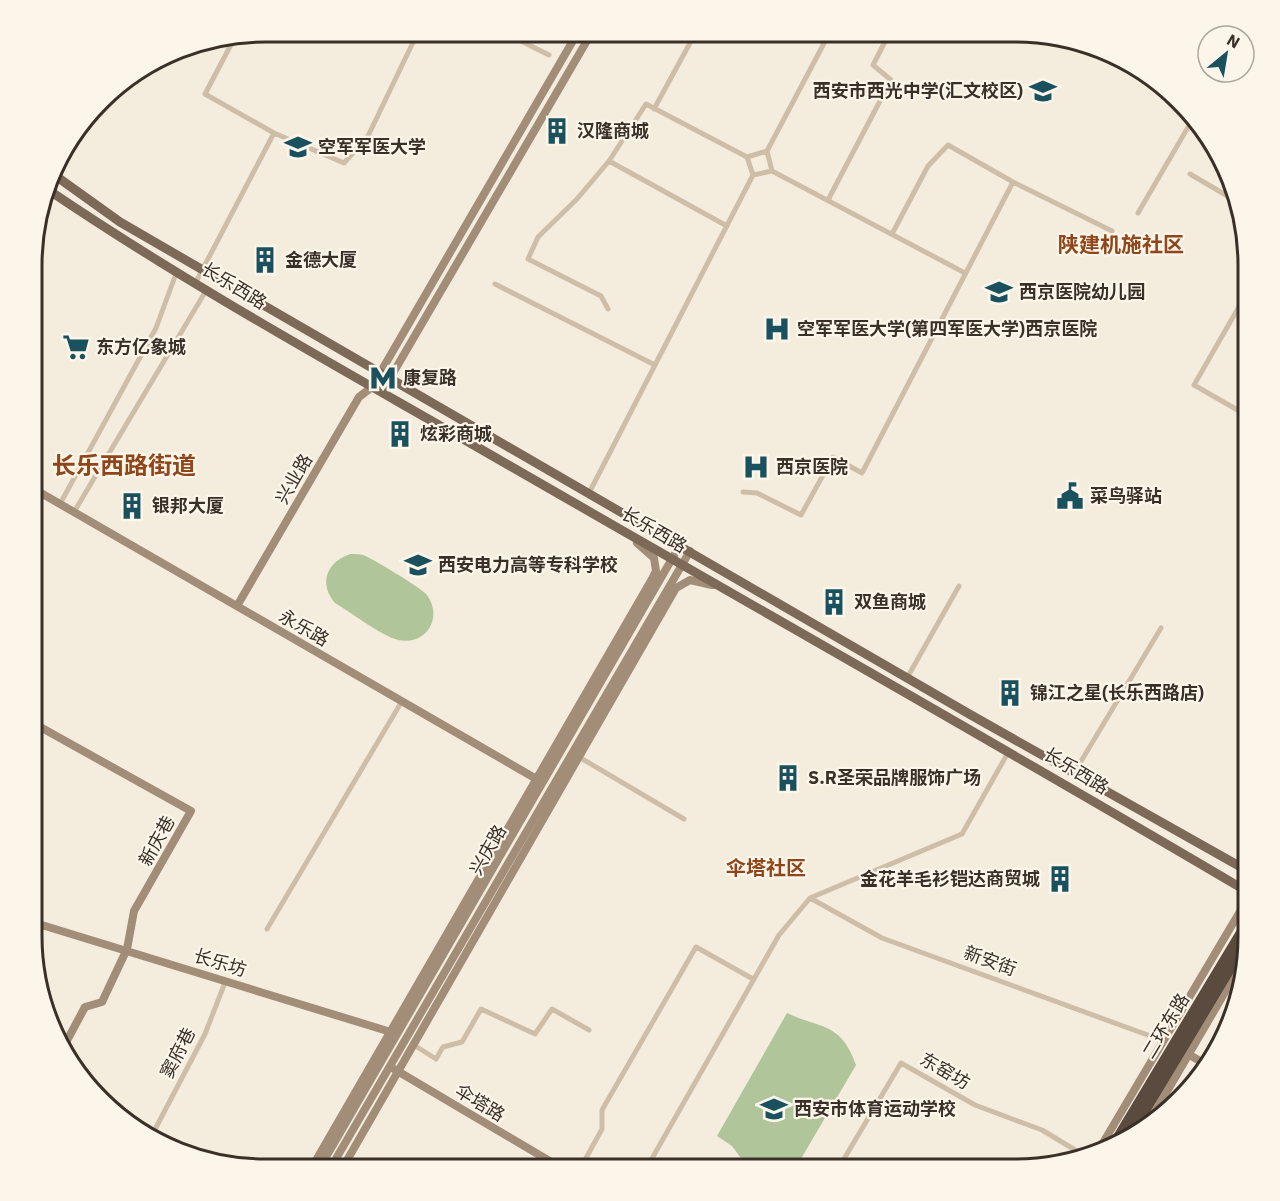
<svg xmlns="http://www.w3.org/2000/svg" width="1280" height="1201" font-family="'IBM Plex Sans','Noto Sans SC',sans-serif">
<style>
.green{fill:#b1c59b}
.lines{fill:none;stroke-linecap:round;stroke-linejoin:round}
.street{stroke:#cebea7;stroke-width:5}
.secondary{stroke:#a28d78;stroke-width:8}
.primary{stroke:#7d6958;stroke-width:9}
.highway{stroke:#5b4b3f;stroke-width:10}
.labels{text-anchor:middle;stroke-width:4.5;stroke-linejoin:round;paint-order:stroke}
.poi-label{font-size:18px;font-weight:bold;fill:#3a3028;stroke:#fbf5ea;text-anchor:start}
.street-label{font-size:18px;fill:#3a3028;stroke:#fbf5ea}
.neighbourhood-label{font-size:20px;font-weight:bold;fill:#8f461b;stroke:#fbf5ea}
.quarter-label{font-size:21px;font-weight:bold;fill:#8f461b;stroke:#fbf5ea}
.district-label{font-size:24px;font-weight:bold;fill:#8f461b;stroke:#fbf5ea}
.rim{fill:none;stroke:#3a3028;stroke-width:3}
</style>
<rect width="100%" height="100%" fill="#f4ecdd"/>
<path class="green" d="M 350,554 C 354,554 360,554 363,555 C 372,558 421,588 426,594 C 444,616 427,646 398,640 C 380,635 352,613 335,603 C 318,583 327,562 350,554 Z
M 787,1013 C 821,1029 841,1022 856,1065 L 795,1169 L 757,1169 L 743,1161 L 732,1146 L 717,1136 Z"/>
<g class="lines">
<path class="street" d="M 503,32 L 549,55
M 805,32 L 814,37 L 817,32
M 235,37 L 205,94 L 274,133 L 344,163 L 368,136 L 418,32
M 654,109 L 696,32
M 767,151 L 830,32
M 609,161 L 646,104 L 747,157
M 772,171 L 965,273
M 1190,174 L 1236,201
M 828,200 L 891,80 L 873,65 L 890,32
M 1138,213 L 1194,117
M 892,234 L 928,166 L 948,145 L 1013,182 L 1112,231
M 196,282 L 274,133
M 495,284 L 655,365
M 1248,291 L 1194,385 L 1248,416
M 608,309 L 601,296 L 528,259 L 538,237 L 577,199 L 609,161 L 727,226
M 1236,312 L 1248,319
M 743,492 L 757,493 L 801,515 L 833,457 L 862,473 L 1013,182
M 589,493 L 753,175 L 747,157 L 767,151 L 772,171 L 753,175
M 60,504 L 156,328 L 177,271
M 74,512 L 207,289
M 907,678 L 959,586
M 579,757 L 684,819
M 1074,773 L 1161,628
M 810,898 L 882,938 L 1164,1041
M 267,929 L 402,701
M 414,1045 L 436,1059 L 443,1047 L 462,1042 L 481,1009 L 535,1034 L 552,1009 L 589,1030
M 151,1137 L 205,1034 L 226,980
M 580,1169 L 602,1129 L 602,1110 L 696,947 L 753,979
M 646,1169 L 779,935 L 810,898 L 962,834 L 1009,751
M 838,1169 L 901,1063 L 975,1105 L 1042,1130 L 1085,1156"/>
<path class="secondary" d="M 382,392 L 592,32
M 34,489 L 540,781
M 237,606 L 359,397 L 372,387 L 578,32
M 33,723 L 191,811 L 134,911 L 127,949 L 102,1002 L 85,1007 L 63,1048
M 32,922 L 394,1033
M 1188,1054 L 1205,1064
M 394,1069 L 563,1169
M 1148,1124 L 1242,963
M 1097,1153 L 1248,898
M 311,1169 L 652,579 L 656,571 L 654,558 L 637,543
M 319,1169 L 680,545
M 330,1169 L 690,551
M 342,1169 L 676,588 L 690,580 L 712,585"/>
<path class="primary" d="M 53,174 L 120,222 L 971,715 L 1248,871
M 47,189 C 190,286 342,369 491,455 C 744,601 998,744 1248,892"/>
<path class="highway" d="M 1130,1136 L 1248,939
M 1112,1147 L 1248,921"/>
</g>
<defs>
<symbol id="school-bare" viewBox="-9 -9 18 18"><path d="M0-5L7-2L0 1L-7-2ZM-4 1L0 2.5L4 1V4Q0 6-4 4Z" fill="#1a515f" stroke="#fbf5ea" stroke-width="2.5" paint-order="stroke"/></symbol>
<symbol id="building-bare" viewBox="-9 -9 18 18"><path d="M-4-6H4V6H1V3H-1V6H-4ZM-2.5-4.3h1.7v1.8h-1.7ZM.8-4.3h1.7v1.8H.8ZM-2.5-1h1.7V.8h-1.7ZM.8-1h1.7V.8H.8Z" fill="#1a515f" stroke="#fbf5ea" stroke-width="2.5" paint-order="stroke"/></symbol>
<symbol id="university-bare" viewBox="-9 -9 18 18"><path d="M0-5L7-2L0 1L-7-2ZM-4 1L0 2.5L4 1V4Q0 6-4 4Z" fill="#1a515f" stroke="#fbf5ea" stroke-width="2.5" paint-order="stroke"/></symbol>
<symbol id="hospital-bare" viewBox="-9 -9 18 18"><path d="M-5-5h3v3.5h4V-5h3V5h-3V1.5h-4V5h-3Z" fill="#1a515f" stroke="#fbf5ea" stroke-width="2.5" paint-order="stroke"/></symbol>
<symbol id="supermarket-bare" viewBox="-9 -9 18 18"><path d="M-6-5.5h2.5l.6 2H6L4.5 2H-2.5L-4.4-4H-6ZM-1.5 3.2a1.3 1.3 0 1 0 .1 0ZM3 3.2a1.3 1.3 0 1 0 .1 0Z" fill="#1a515f" stroke="#fbf5ea" stroke-width="2.5" paint-order="stroke"/></symbol>
<symbol id="metro-bare" viewBox="-9 -9 18 18"><path d="M-5.5 5V-5H-3L0 0L3-5H5.5V5H3V-.5L0 4L-3-.5V5Z" fill="#1a515f" stroke="#fbf5ea" stroke-width="2.5" paint-order="stroke"/></symbol>
<symbol id="civic-bare" viewBox="-9 -9 18 18"><path d="M-.6-6.5H3V-4.5H.6V-3L4-1V1h2V6H-6V1h2V-1L-.6-3ZM-1.2 2.5V6h2.4V2.5Z" fill="#1a515f" stroke="#fbf5ea" stroke-width="2.5" paint-order="stroke"/></symbol>
</defs>
<g fill-rule="evenodd">
<use href="#school-bare" x="1024" y="72" width="38" height="38"/>
<use href="#building-bare" x="538" y="112" width="38" height="38"/>
<use href="#university-bare" x="279" y="128" width="38" height="38"/>
<use href="#building-bare" x="246" y="241" width="38" height="38"/>
<use href="#school-bare" x="980" y="273" width="38" height="38"/>
<use href="#hospital-bare" x="758" y="310" width="38" height="38"/>
<use href="#supermarket-bare" x="57" y="328" width="38" height="38"/>
<use href="#metro-bare" x="364" y="359" width="38" height="38"/>
<use href="#building-bare" x="381" y="415" width="38" height="38"/>
<use href="#hospital-bare" x="737" y="448" width="38" height="38"/>
<use href="#civic-bare" x="1051" y="477" width="38" height="38"/>
<use href="#building-bare" x="113" y="487" width="38" height="38"/>
<use href="#university-bare" x="399" y="546" width="38" height="38"/>
<use href="#building-bare" x="815" y="583" width="38" height="38"/>
<use href="#building-bare" x="991" y="674" width="38" height="38"/>
<use href="#building-bare" x="769" y="759" width="38" height="38"/>
<use href="#building-bare" x="1041" y="860" width="38" height="38"/>
<use href="#school-bare" x="755" y="1090" width="38" height="38"/>
</g>
<g class="labels">
<g class="poi-label">
<text x="1023" y="97" text-anchor="end">西安市西光中学(汇文校区)</text>
<text x="577" y="137">汉隆商城</text>
<text x="318" y="153">空军军医大学</text>
<text x="285" y="266">金德大厦</text>
<text x="1019" y="298">西京医院幼儿园</text>
<text x="797" y="335">空军军医大学(第四军医大学)西京医院</text>
<text x="96" y="353">东方亿象城</text>
<text x="403" y="384">康复路</text>
<text x="420" y="440">炫彩商城</text>
<text x="776" y="473">西京医院</text>
<text x="1090" y="502">菜鸟驿站</text>
<text x="152" y="512">银邦大厦</text>
<text x="438" y="571">西安电力高等专科学校</text>
<text x="854" y="608">双鱼商城</text>
<text x="1030" y="699">锦江之星(长乐西路店)</text>
<text x="808" y="784">S.R圣荣品牌服饰广场</text>
<text x="1040" y="885" text-anchor="end">金花羊毛衫铠达商贸城</text>
<text x="794" y="1115">西安市体育运动学校</text>
</g>
<g class="street-label">
<text transform="translate(234 286) rotate(31)" y="6">长乐西路</text>
<text transform="translate(294 479) rotate(-60)" y="6">兴业路</text>
<text transform="translate(654 530) rotate(30)" y="6">长乐西路</text>
<text transform="translate(304 628) rotate(30)" y="6">永乐路</text>
<text transform="translate(1076 771) rotate(31)" y="6">长乐西路</text>
<text transform="translate(157 841) rotate(-61)" y="6">新庆巷</text>
<text transform="translate(488 850) rotate(-60)" y="6">兴庆路</text>
<text transform="translate(990 961) rotate(20)" y="6">新安街</text>
<text transform="translate(220 963) rotate(17)" y="6">长乐坊</text>
<text transform="translate(1166 1026) rotate(-59)" y="6">二环东路</text>
<text transform="translate(178 1053) rotate(-63)" y="6">窦府巷</text>
<text transform="translate(945 1071) rotate(30)" y="6">东窑坊</text>
<text transform="translate(480 1103) rotate(31)" y="6">伞塔路</text>
</g>
<g class="neighbourhood-label">
<text x="766" y="875">伞塔社区</text>
</g>
<g class="quarter-label">
<text x="1121" y="252">陕建机施社区</text>
</g>
<g class="district-label">
<text x="124" y="474">长乐西路街道</text>
</g>
</g>
<path d="M0 0H1280V1201H0ZM265 42H1015A223 223 0 0 1 1238 265V936A223 223 0 0 1 1015 1159H265A223 223 0 0 1 42 936V265A223 223 0 0 1 265 42Z" fill="#fbf5ea" fill-rule="evenodd"/>
<path class="rim" d="M265 42H1015A223 223 0 0 1 1238 265V936A223 223 0 0 1 1015 1159H265A223 223 0 0 1 42 936V265A223 223 0 0 1 265 42Z"/>
<g transform="translate(1226 54) rotate(30)"><circle r="28" fill="#fbf5ea" stroke="#aea69c" stroke-width="1.5"/>
<path d="M0-4.5L10 22L0 15L-10 22Z" fill="#1a515f"/>
<text y="-9" font-size="16" font-weight="bold" text-anchor="middle" fill="#3a3028">N</text>
</g>
</svg>
